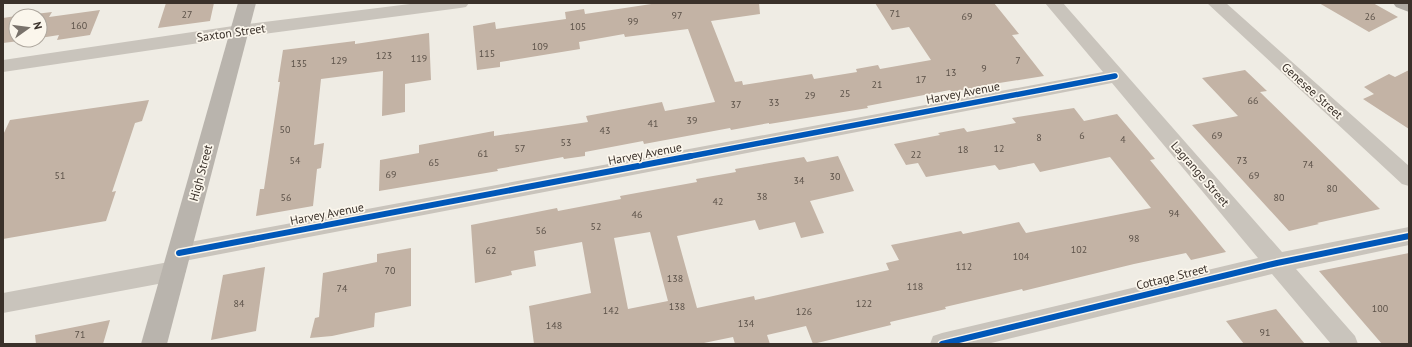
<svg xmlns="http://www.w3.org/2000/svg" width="1412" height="347" font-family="'PT Sans',sans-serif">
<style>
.building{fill:#c3b3a5;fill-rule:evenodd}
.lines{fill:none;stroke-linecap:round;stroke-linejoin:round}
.minor{fill:#c9c4bc;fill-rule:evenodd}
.secondary{fill:#b9b4ad;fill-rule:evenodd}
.trunk{fill:#aea9a2;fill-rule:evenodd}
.cycleway-far1-casing{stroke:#fbf6ec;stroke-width:8}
.cycleway-casing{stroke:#fbf6ec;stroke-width:9}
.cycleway-far1{stroke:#0057b8;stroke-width:5.5}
.cycleway{stroke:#0057b8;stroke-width:6}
.labels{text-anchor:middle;stroke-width:3.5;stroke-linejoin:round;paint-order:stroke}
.number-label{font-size:10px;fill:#5c5249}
.street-label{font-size:12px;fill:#3a312a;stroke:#fbf6ec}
</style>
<rect width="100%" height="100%" fill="#efece4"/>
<path class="building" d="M 166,3 L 214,3 L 210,21 L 158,28 Z
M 658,3 L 759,3 L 760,14 L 711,21 L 735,82 L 742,81 L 743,85 L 812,74 L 814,79 L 857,72 L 856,69 L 878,65 L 880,69 L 931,60 L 909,27 L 892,30 L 875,3 L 994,3 L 1019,34 L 1012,35 L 1044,76 L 974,87 L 975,88 L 952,92 L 950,90 L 867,106 L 868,108 L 769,124 L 769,123 L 731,130 L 730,128 L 644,144 L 643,141 L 585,152 L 585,156 L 564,159 L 563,157 L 497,169 L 498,171 L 379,191 L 380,160 L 419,153 L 419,145 L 494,131 L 494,136 L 588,122 L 586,116 L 662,102 L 665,111 L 715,102 L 688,29 L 625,37 L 624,34 L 579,42 L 580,49 L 500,62 L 500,67 L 477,70 L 473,26 L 495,22 L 496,29 L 566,19 L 565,12 L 584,9 L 585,14 Z
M 1319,3 L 1373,3 L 1398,17 L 1369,32 Z
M 100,10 L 90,35 L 57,40 L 59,35 L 40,38 L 40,16 L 19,16 L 52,12 L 49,17 Z
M 16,16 L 16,40 L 27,40 L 3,43 L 3,18 Z
M 429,33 L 431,80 L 405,84 L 405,112 L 382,116 L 383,71 L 321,79 L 314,145 L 324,143 L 321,168 L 317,169 L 313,206 L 256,216 L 260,189 L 264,189 L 280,82 L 278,82 L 283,50 L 355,41 L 355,44 Z
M 1245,70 L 1267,91 L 1260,92 L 1380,209 L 1317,223 L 1319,224 L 1289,231 L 1192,125 L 1238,116 L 1202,78 Z
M 1409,70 L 1409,129 L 1363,99 L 1374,94 L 1364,87 L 1389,74 L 1395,77 Z
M 149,100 L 142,121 L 135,123 L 112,192 L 116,191 L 106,221 L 3,239 L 3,135 L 10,120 Z
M 1074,108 L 1084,121 L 1117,114 L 1155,159 L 1150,160 L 1226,252 L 1191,260 L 1186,253 L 1134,264 L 1023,291 L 1022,289 L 945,307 L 946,309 L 890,322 L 891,325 L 813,344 L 806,326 L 767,335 L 770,344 L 735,344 L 733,337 L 699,344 L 534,344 L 529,306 L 591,293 L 582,242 L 534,251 L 536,266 L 511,271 L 512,275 L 475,283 L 471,225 L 557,208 L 558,211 L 621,199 L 620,196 L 697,182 L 696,179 L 736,172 L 735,169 L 804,157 L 807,162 L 838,156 L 854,191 L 810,201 L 824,233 L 801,238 L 795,222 L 759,230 L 755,220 L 677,236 L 697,308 L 754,296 L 755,300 L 889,270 L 886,263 L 899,260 L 891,245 L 961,231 L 963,234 L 1019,222 L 1026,233 L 1151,208 L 1110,157 L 1040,172 L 1034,163 L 999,170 L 995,165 L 926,177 L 918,163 L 906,165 L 894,144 L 940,135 L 938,133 L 964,128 L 967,132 L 1016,123 L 1012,118 ZM 650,232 L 668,301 L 628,309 L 614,238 Z
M 411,248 L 411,306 L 375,313 L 374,327 L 332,336 L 310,338 L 315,318 L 319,317 L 323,273 L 377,262 L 377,254 Z
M 1409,253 L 1409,344 L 1382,344 L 1319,271 Z
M 265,267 L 256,331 L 211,340 L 223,275 Z
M 1276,309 L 1305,344 L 1244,344 L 1226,321 Z
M 110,320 L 103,344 L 36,344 L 35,335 Z"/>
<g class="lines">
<path class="minor" d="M 418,3 L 469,3 L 466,7 L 460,8 L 240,37 L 3,72 L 3,60 L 240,25 Z
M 1045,3 L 1063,3 L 1282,252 L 1409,227 L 1409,245 L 1296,269 L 1355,336 L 1358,344 L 1331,344 L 1272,274 L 987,344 L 930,344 L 933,336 L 942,333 L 1258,258 L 1112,83 L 179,262 L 171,260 L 168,253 L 171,246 L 179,244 L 1103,72 Z
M 1207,3 L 1226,3 L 1409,166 L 1409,186 L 1402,184 Z
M 174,261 L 182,264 L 186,271 L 182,278 L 174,281 L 3,313 L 3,293 Z"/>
<path class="secondary" d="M 238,3 L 256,3 L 167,344 L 141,344 Z"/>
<path class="trunk" d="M 1393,3 L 1409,3 L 1409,12 L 1396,7 Z"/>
<defs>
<path id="cycleway-far1" d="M 686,157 L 1115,76"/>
<path id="cycleway" d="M 179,253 L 691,156
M 942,344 L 1277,263 L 1409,236"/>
</defs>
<use href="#cycleway-far1" class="cycleway-far1-casing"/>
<use href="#cycleway" class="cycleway-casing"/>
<use href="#cycleway-far1" class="cycleway-far1"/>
<use href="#cycleway" class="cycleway"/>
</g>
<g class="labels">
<g class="number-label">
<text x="895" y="17">71</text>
<text x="187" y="18">27</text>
<text x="677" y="19">97</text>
<text x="967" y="20">69</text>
<text x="1370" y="20">26</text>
<text x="633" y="25">99</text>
<text x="79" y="29">160</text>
<text x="578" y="30">105</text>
<text x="540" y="50">109</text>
<text x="487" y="57">115</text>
<text x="384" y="59">123</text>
<text x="419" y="62">119</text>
<text x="339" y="64">129</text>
<text x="1018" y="64">7</text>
<text x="299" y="67">135</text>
<text x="984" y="72">9</text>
<text x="951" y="76">13</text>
<text x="921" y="83">17</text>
<text x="877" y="88">21</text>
<text x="845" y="97">25</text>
<text x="810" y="99">29</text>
<text x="1253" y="104">66</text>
<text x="774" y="106">33</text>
<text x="736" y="108">37</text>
<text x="692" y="124">39</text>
<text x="653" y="127">41</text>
<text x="285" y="133">50</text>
<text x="605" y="134">43</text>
<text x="1082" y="139">6</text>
<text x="1217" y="139">69</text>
<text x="1039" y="141">8</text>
<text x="1123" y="143">4</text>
<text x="566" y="146">53</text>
<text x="520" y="152">57</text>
<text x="999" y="152">12</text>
<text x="963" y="153">18</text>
<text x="483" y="157">61</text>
<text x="916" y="158">22</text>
<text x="295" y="164">54</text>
<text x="1242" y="164">73</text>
<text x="434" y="166">65</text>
<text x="1308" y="168">74</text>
<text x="391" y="178">69</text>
<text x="60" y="179">51</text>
<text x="1254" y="179">69</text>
<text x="835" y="180">30</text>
<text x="799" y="184">34</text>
<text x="1332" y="192">80</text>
<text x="762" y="200">38</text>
<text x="286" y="201">56</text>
<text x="1279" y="201">80</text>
<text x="718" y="205">42</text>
<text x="1174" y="217">94</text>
<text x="637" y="218">46</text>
<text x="596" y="230">52</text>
<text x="541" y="234">56</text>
<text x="1134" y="242">98</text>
<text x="1079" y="253">102</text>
<text x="491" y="254">62</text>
<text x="1021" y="260">104</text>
<text x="964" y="270">112</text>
<text x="390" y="274">70</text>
<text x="675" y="282">138</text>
<text x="915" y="290">118</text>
<text x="342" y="292">74</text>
<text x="239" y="307">84</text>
<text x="864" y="307">122</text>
<text x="677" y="310">138</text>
<text x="1380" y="312">100</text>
<text x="611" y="314">142</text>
<text x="804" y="315">126</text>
<text x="746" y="327">134</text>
<text x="554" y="329">148</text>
<text x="1265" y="336">91</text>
<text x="80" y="338">71</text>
</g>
<g class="street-label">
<text transform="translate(231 33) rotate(-8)" y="4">Saxton Street</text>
<text transform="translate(1312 91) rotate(42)" y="4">Genesee Street</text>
<text transform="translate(963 93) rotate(-11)" y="4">Harvey Avenue</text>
<text transform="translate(645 154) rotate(-11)" y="4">Harvey Avenue</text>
<text transform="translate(201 173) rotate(-75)" y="4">High Street</text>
<text transform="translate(1200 174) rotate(49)" y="4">Lagrange Street</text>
<text transform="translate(327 214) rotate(-11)" y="4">Harvey Avenue</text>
<text transform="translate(1172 277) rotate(-14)" y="4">Cottage Street</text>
</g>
</g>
<rect width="1412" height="347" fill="none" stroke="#3a312a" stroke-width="8"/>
<g transform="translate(28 28) rotate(76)"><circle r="19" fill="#fbf6ec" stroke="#aea79e"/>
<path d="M0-3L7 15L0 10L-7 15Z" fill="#79726b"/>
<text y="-6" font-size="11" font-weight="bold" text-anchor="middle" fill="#3a312a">N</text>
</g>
</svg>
